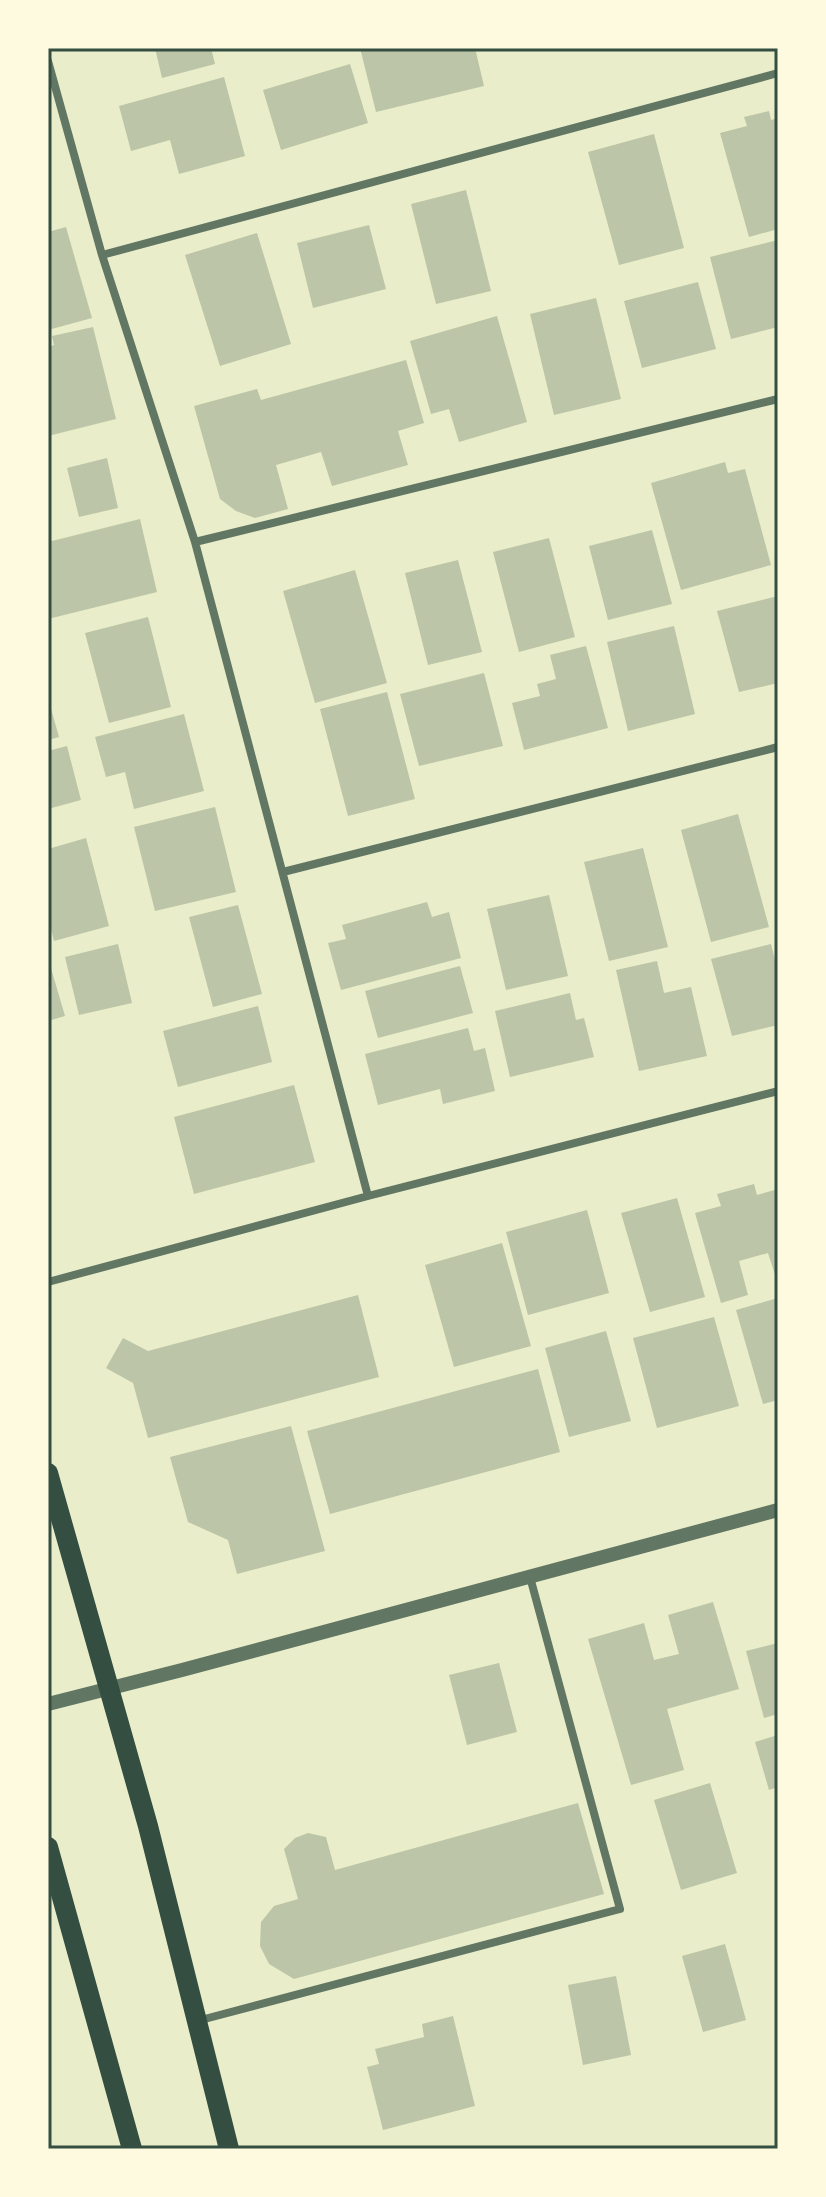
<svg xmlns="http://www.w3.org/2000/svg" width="826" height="2197" font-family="Signika,sans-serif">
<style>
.building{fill:#bcc5a7}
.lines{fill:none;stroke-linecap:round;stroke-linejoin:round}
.minor{stroke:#617663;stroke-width:8}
.tertiary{stroke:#617663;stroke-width:14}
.primary{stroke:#344e41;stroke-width:20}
.neatline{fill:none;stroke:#344e41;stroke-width:3}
</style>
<rect width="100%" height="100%" fill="#e9edc9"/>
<path class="building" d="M 155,48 L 211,48 L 215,64 L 162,78 Z
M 360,48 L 475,48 L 484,86 L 376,112 Z
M 350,64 L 368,123 L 281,150 L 263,90 Z
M 224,77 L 245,156 L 179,174 L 170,140 L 131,151 L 119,106 Z
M 769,111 L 771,120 L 778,118 L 778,229 L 749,237 L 720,133 L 747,126 L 744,117 Z
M 654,134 L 684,248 L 619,265 L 588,152 Z
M 466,190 L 491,291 L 436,304 L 411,204 Z
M 369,225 L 386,289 L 313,308 L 297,243 Z
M 66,227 L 92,318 L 48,330 L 48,232 Z
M 257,233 L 291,344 L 220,366 L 185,255 Z
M 778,240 L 778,327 L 731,339 L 710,257 Z
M 698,282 L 716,349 L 642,368 L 624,301 Z
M 596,298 L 621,399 L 554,415 L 530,314 Z
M 497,316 L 527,422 L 459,442 L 449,409 L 431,414 L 410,341 Z
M 93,327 L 116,419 L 48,436 L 48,347 L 54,345 L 52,336 Z
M 406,360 L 424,423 L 398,431 L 408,465 L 332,486 L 321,452 L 276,465 L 288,509 L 255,518 L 236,511 L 220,499 L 194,406 L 257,389 L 261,400 Z
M 107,458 L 118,508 L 79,517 L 67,468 Z
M 725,462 L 728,473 L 745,469 L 771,565 L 681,590 L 651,483 Z
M 140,519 L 157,592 L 48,619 L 48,542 Z
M 652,530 L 672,604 L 608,620 L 589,546 Z
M 549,538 L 575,637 L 519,652 L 493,552 Z
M 458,560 L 482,652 L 428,665 L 405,573 Z
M 355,570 L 387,683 L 315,703 L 283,591 Z
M 778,596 L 778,683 L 739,692 L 717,611 Z
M 148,617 L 171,707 L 109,723 L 85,633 Z
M 674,626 L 695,714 L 628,731 L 607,642 Z
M 586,646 L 608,728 L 524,750 L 512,703 L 540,696 L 537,684 L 556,679 L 550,655 Z
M 484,673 L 503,746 L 419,766 L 400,694 Z
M 387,692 L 415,799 L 348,816 L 320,709 Z
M 48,698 L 59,737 L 48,740 Z
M 184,714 L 204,791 L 134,809 L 125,772 L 106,777 L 95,737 Z
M 67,746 L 81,800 L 48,809 L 48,751 Z
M 215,807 L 236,892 L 155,911 L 134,827 Z
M 738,814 L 769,927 L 711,942 L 681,830 Z
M 86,838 L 109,926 L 54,941 L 48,917 L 48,849 Z
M 643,848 L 668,947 L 609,961 L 584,862 Z
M 549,895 L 568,976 L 506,990 L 487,909 Z
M 427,902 L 432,917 L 449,912 L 461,958 L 341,990 L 328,943 L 346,939 L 342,925 Z
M 238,905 L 262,994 L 213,1007 L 189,917 Z
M 118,944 L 132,1003 L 79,1015 L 65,957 Z
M 771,944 L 778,972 L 778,1025 L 732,1036 L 711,959 Z
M 48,958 L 65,1016 L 48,1021 Z
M 657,961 L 664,993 L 691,987 L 707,1056 L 639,1071 L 616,970 Z
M 460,966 L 473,1013 L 378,1038 L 365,991 Z
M 570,993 L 576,1020 L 584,1018 L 594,1057 L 510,1077 L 495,1011 Z
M 258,1006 L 272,1062 L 178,1087 L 163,1031 Z
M 468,1028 L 474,1051 L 485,1048 L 495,1091 L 443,1104 L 440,1089 L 378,1105 L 365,1054 Z
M 294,1085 L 315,1162 L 194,1194 L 174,1117 Z
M 754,1184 L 757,1195 L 778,1189 L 778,1284 L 768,1253 L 739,1261 L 748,1295 L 721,1303 L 695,1213 L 721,1206 L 717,1194 Z
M 677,1198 L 705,1297 L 650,1312 L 621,1213 Z
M 587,1210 L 609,1293 L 528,1315 L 506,1232 Z
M 502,1243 L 531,1346 L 454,1367 L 425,1265 Z
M 358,1295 L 379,1377 L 148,1438 L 133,1383 L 106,1368 L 123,1338 L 148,1351 Z
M 778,1298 L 778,1400 L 763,1404 L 736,1310 Z
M 714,1317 L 739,1406 L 657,1428 L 633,1338 Z
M 606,1331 L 631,1421 L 569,1437 L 545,1348 Z
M 538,1369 L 560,1452 L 330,1514 L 307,1431 Z
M 291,1426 L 325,1551 L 237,1574 L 228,1540 L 188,1522 L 170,1457 Z
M 713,1602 L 739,1689 L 667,1709 L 684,1770 L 631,1785 L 588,1639 L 644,1623 L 654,1660 L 679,1654 L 668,1615 Z
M 778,1643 L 778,1714 L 764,1718 L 746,1651 Z
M 499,1663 L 517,1732 L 467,1745 L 449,1675 Z
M 778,1735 L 778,1787 L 769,1790 L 755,1742 Z
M 710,1783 L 737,1873 L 681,1890 L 654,1800 Z
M 578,1803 L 604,1894 L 294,1979 L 269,1964 L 260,1946 L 261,1922 L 274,1906 L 298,1899 L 284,1849 L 295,1838 L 308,1833 L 326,1837 L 335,1870 Z
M 725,1944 L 746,2020 L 703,2032 L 682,1956 Z
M 616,1976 L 631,2055 L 583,2065 L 568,1985 Z
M 453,2016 L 475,2106 L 383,2130 L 367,2067 L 379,2064 L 375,2049 L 424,2037 L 422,2024 Z"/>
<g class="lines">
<path class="minor" d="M 48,61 L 102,255 L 195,542 L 368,1196
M 102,255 L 778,73
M 195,542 L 778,399
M 283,872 L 778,747
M 48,1282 L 368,1196 L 778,1091
M 197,2021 L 620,1909 L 530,1577"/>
<path class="tertiary" d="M 48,1704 L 182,1670 L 778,1510"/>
<path class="primary" d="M 48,1473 L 148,1826 L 229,2149
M 48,1847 L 132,2149"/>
</g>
<rect width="826" height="2197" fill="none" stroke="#fefae0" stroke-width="100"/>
<rect x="50" y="50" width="726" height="2097" class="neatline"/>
</svg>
